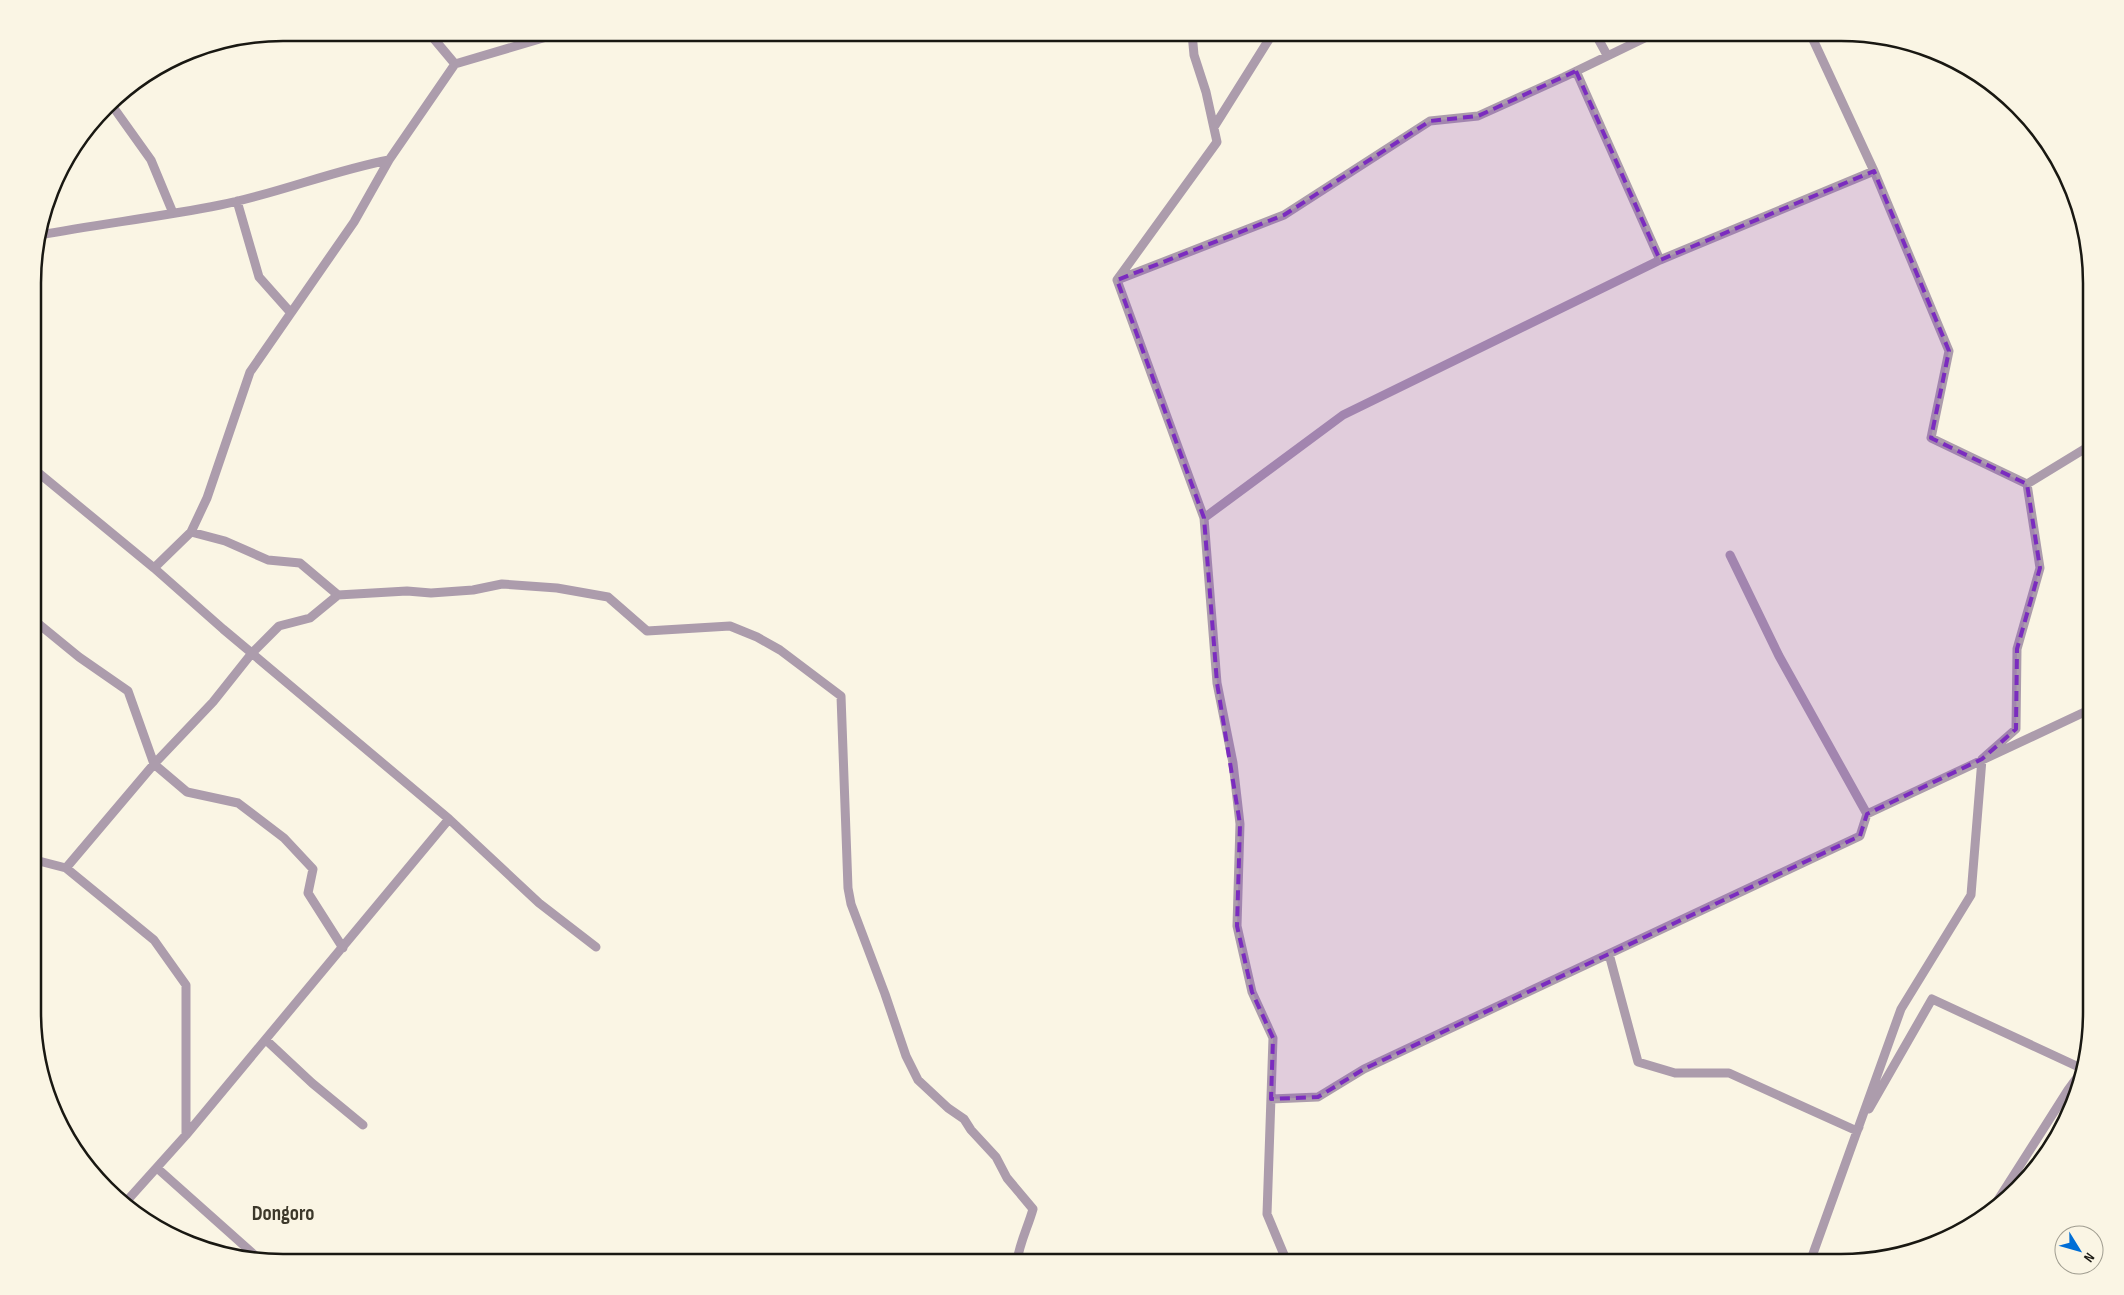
<svg xmlns="http://www.w3.org/2000/svg" width="2124" height="1295" font-family="'Sofia Sans Condensed',sans-serif">
<style>
.lines{fill:none;stroke-linecap:round;stroke-linejoin:round}
.street{stroke:#ac9cac;stroke-width:9}
.marked{fill:#7b2cbf;fill-opacity:0.2;stroke:#7b2cbf;stroke-width:4;stroke-dasharray:10 6;stroke-linejoin:round}
.labels{text-anchor:middle;stroke-width:5;stroke-linejoin:round;paint-order:stroke}
.quarter-label{font-size:21px;font-weight:bold;fill:#3c382a;stroke:#faf5e4}
.rim{fill:none;stroke:#191812;stroke-width:2.5}
</style>
<rect width="100%" height="100%" fill="#faf5e4"/>
<g class="lines">
<path class="street" d="M 429,33 L 455,64
M 1192,33 L 1194,55 L 1206,92 L 1217,142 L 1117,280 L 1204,518 L 1217,683 L 1233,763 L 1240,824 L 1237,926 L 1252,992 L 1273,1038 L 1267,1214 L 1287,1262
M 1595,33 L 1607,55
M 1576,71 L 1660,260
M 111,104 L 151,160 L 173,213
M 1214,127 L 1273,33
M 1874,171 L 1949,351 L 1931,438 L 2027,484
M 237,201 L 259,277 L 291,313
M 40,235 C 99,224 160,217 220,205 C 277,194 331,171 389,160 L 455,64 L 560,33
M 1117,280 L 1284,215 L 1430,121 L 1478,116 L 1564,77 L 1655,33
M 35,470 L 154,568 L 191,532 L 225,541 L 268,560 L 300,563 L 338,595 L 407,591 L 431,593 L 473,590 L 502,584 L 557,588 L 608,597 L 647,631 L 730,626 L 757,637 L 780,650 L 841,696 L 848,888 L 851,904 L 885,994 L 906,1056 L 918,1080 L 948,1108 L 964,1119 L 971,1130 L 996,1157 L 1007,1178 L 1033,1209 C 1028,1227 1019,1244 1017,1262
M 1204,518 L 1343,415 L 1660,260 L 1874,171 L 1810,33
M 191,532 L 207,498 L 250,372 L 354,222 L 389,160
M 1730,555 L 1779,656 L 1867,814 L 2091,709
M 35,621 L 79,657 L 128,691 L 154,764 L 187,792 L 238,803 L 284,838 L 313,869 L 308,893 L 343,948
M 449,819 L 539,903 L 596,947
M 35,860 L 66,868 L 154,940 L 186,985 L 186,1135
M 66,868 L 154,764 L 213,702 L 252,653 L 279,626 L 310,618 L 338,595
M 1609,954 L 1638,1062 L 1675,1073 L 1729,1073 L 1857,1131 L 1859,1127
M 266,1040 L 312,1083 L 363,1125
M 1271,1099 L 1318,1097 L 1364,1069 L 1860,836 L 1867,814
M 1869,1109 L 1932,999 L 2083,1069
M 157,1168 L 259,1259
M 124,1204 L 186,1135 L 449,819 L 223,629 L 154,568
M 1991,1211 L 2068,1090 L 2082,1071
M 1810,1262 L 1901,1009 L 1971,895 L 1982,759 L 2016,729 L 2017,649 L 2040,568 L 2027,484 L 2091,445"/>
</g>
<path class="marked" d="M 1576,71 L 1660,260 L 1874,171 L 1949,351 L 1931,438 L 2027,484 L 2040,568 L 2017,649 L 2016,729 L 1982,759 L 1867,814 L 1860,836 L 1364,1069 L 1318,1097 L 1271,1099 L 1273,1038 L 1252,992 L 1237,926 L 1240,824 L 1217,683 L 1204,518 L 1117,280 L 1284,215 L 1430,121 L 1478,116 Z"/>
<g class="labels">
<g class="quarter-label">
<text x="283" y="1220">Dongoro</text>
</g>
</g>
<path d="M0 0H2124V1295H0ZM283 41H1841A242 242 0 0 1 2083 283V1012A242 242 0 0 1 1841 1254H283A242 242 0 0 1 41 1012V283A242 242 0 0 1 283 41Z" fill="#faf5e4" fill-rule="evenodd"/>
<path class="rim" d="M283 41H1841A242 242 0 0 1 2083 283V1012A242 242 0 0 1 1841 1254H283A242 242 0 0 1 41 1012V283A242 242 0 0 1 283 41Z"/>
<g transform="translate(2079 1250) rotate(127)"><circle r="24" fill="#faf5e4" stroke="#a09d90"/>
<path d="M0-4L9 19L0 12L-9 19Z" fill="#006ed6"/>
<text y="-8" font-size="14" font-weight="bold" text-anchor="middle" fill="#191812">N</text>
</g>
</svg>
